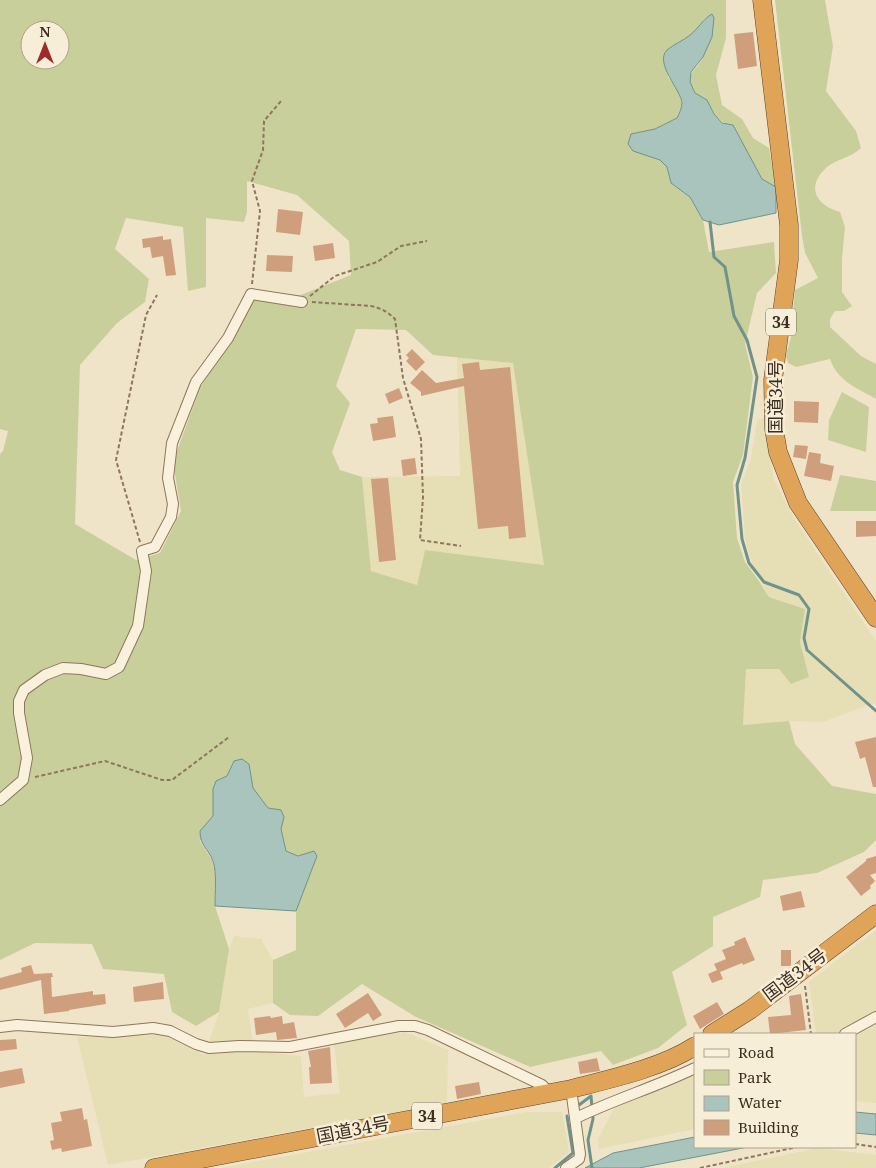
<svg xmlns="http://www.w3.org/2000/svg" width="876" height="1168" font-family="'Noto Serif','Noto Sans JP',serif">
<style>
.farmland{fill:#e6deb5}
.green{fill:#c9cf9b;fill-rule:evenodd}
.water{fill:#a9c4bc;stroke:#6f938a}
.lines{fill:none;stroke-linecap:round;stroke-linejoin:round}
.stream{stroke:#6f938a;stroke-width:3}
.building{fill:#cf9f7d}
.street-casing{stroke:#8d765c;stroke-width:12}
.highway-casing{stroke:#5b4430;stroke-width:19}
.path{stroke:#8d765c;stroke-width:2;stroke-dasharray:4 2.5;stroke-linecap:butt}
.street{stroke:#faf1dc;stroke-width:10}
.highway{stroke:#e0a458;stroke-width:18}
.labels{text-anchor:middle;stroke-width:5;stroke-linejoin:round;paint-order:stroke}
.shield{fill:#f7eed8;stroke:#756857;stroke-width:1}
.shield-label{font-size:16px;font-weight:bold;fill:#3d2e20}
.street-label{font-size:18px;fill:#3d2e20;stroke:#f7eed8}
</style>
<rect width="100%" height="100%" fill="#f0e4c8"/>
<path class="farmland" d="M 457,357 L 513,363 L 544,565 L 425,550 L 417,585 L 371,571 L 362,477 L 460,476 Z
M 764,418 L 774,480 L 795,520 L 876,641 L 876,705 L 874,703 L 823,722 L 789,721 L 743,725 L 746,668 L 779,669 L 791,684 L 809,677 L 800,642 L 805,609 L 769,597 L 751,561 L 745,539 L 741,484 L 751,459 L 757,420 Z
M 876,930 L 876,1103 L 855,1101 L 855,1034 L 816,1034 L 809,982 Z
M 234,936 L 261,939 L 273,960 L 273,1003 L 248,1009 L 254,1051 L 301,1056 L 304,1097 L 340,1093 L 334,1043 L 405,1032 L 448,1050 L 447,1103 L 108,1165 L 77,1037 L 166,1035 L 205,1055 L 219,1012 L 229,949 Z
M 695,1075 L 695,1129 L 599,1149 L 598,1139 L 614,1108 Z
M 526,1112 L 562,1112 L 569,1152 L 549,1168 L 221,1168 Z
M 817,1148 L 876,1155 L 876,1168 L 723,1168 Z"/>
<path class="green" d="M 0,0 L 726,0 L 726,38 L 716,75 L 722,105 L 742,119 L 753,138 L 769,148 L 776,187 L 762,179 L 733,126 C 717,121 716,116 708,103 C 705,97 697,97 694,91 C 683,73 697,71 703,57 C 706,50 705,27 706,18 C 696,33 682,42 667,51 L 668,77 L 679,91 L 682,105 L 677,118 L 655,129 L 631,134 L 633,151 L 660,160 L 667,167 L 671,183 L 690,197 L 703,220 L 709,252 L 774,242 L 776,273 L 757,293 L 745,344 L 753,377 L 743,455 L 733,482 L 737,538 L 745,562 L 759,581 L 769,597 L 805,609 L 800,642 L 809,677 L 791,684 L 779,669 L 746,669 L 743,725 L 789,721 L 795,744 L 832,786 L 876,794 L 876,840 L 864,852 L 817,873 L 763,880 L 760,897 L 713,917 L 713,946 L 672,972 L 687,1025 L 658,1048 L 613,1065 L 601,1051 L 530,1067 L 416,1017 L 362,984 L 318,1016 L 290,1015 L 273,1003 L 273,960 L 296,950 L 296,911 L 316,856 L 313,852 L 298,856 L 286,851 L 281,829 L 281,810 L 268,808 L 252,788 L 249,764 L 234,761 L 227,776 L 213,789 L 213,817 L 200,841 L 212,860 L 215,873 L 215,906 L 229,949 L 219,1012 L 196,1026 L 172,1012 L 164,974 L 103,969 L 92,944 L 35,943 L 0,960 L 0,454 L 3,451 L 8,431 L 0,429 ZM 30,30 L 60,30 L 60,60 L 30,60 ZM 247,181 L 297,195 L 349,241 L 351,275 L 298,296 L 260,291 L 200,388 L 173,462 L 181,511 L 160,553 L 136,560 L 75,524 L 80,365 L 117,323 L 145,302 L 149,279 L 115,249 L 126,218 L 183,227 L 188,291 L 206,287 L 206,218 L 244,222 L 247,212 ZM 356,329 L 406,330 L 433,355 L 513,363 L 544,565 L 425,550 L 417,585 L 371,571 L 362,477 L 340,470 L 332,452 L 350,403 L 336,386 Z
M 775,0 L 825,0 L 833,46 L 826,91 L 856,131 L 861,148 C 851,158 837,159 827,167 C 805,187 816,205 840,212 L 845,227 L 842,259 L 842,292 L 852,306 L 844,311 L 835,311 L 830,319 L 830,327 L 861,356 L 876,364 L 876,399 C 856,387 838,382 830,359 L 796,367 L 788,363 L 786,355 L 791,337 L 795,290 L 818,278 L 805,253 L 802,236 Z
M 842,392 L 869,407 L 866,452 L 828,440 L 829,420 Z
M 840,475 L 876,481 L 876,511 L 830,511 Z"/>
<path class="water" d="M 712,14 L 714,18 L 712,37 L 703,57 L 691,72 L 690,82 L 695,93 L 707,100 L 714,114 L 722,123 L 733,125 L 762,179 L 776,187 L 776,213 L 719,225 L 703,220 L 690,197 L 671,183 L 667,167 L 660,160 L 633,151 L 628,144 L 631,134 L 655,129 L 677,118 C 679,114 682,108 682,103 C 681,90 654,63 667,50 C 674,44 683,41 690,35 C 698,29 703,19 712,14 Z
M 242,759 L 249,764 L 253,788 L 268,808 L 281,810 L 284,817 L 281,829 L 286,851 L 298,856 L 314,851 L 317,856 L 296,911 L 215,906 C 215,891 217,874 213,861 C 208,848 200,846 200,831 L 213,816 L 213,789 L 216,781 L 227,776 L 234,761 Z
M 855,1112 L 876,1114 L 876,1135 L 855,1133 Z
M 695,1137 L 695,1147 L 748,1147 L 639,1168 L 585,1168 L 613,1153 Z"/>
<g class="lines">
<path class="stream" d="M 710,222 L 714,257 L 725,267 L 734,316 L 747,340 L 757,377 L 745,458 L 737,485 L 742,539 L 749,563 L 764,582 L 799,595 L 809,609 L 804,638 L 807,650 L 876,711
M 579,1105 L 591,1096 L 593,1119 L 588,1140 L 592,1168
M 555,1168 L 573,1153 L 567,1116"/>
</g>
<path class="building" d="M 753,32 L 757,66 L 738,69 L 734,34 Z
M 278,209 L 303,212 L 300,235 L 276,232 Z
M 163,236 L 163,240 L 171,239 L 176,275 L 166,276 L 163,256 L 152,258 L 150,247 L 143,248 L 142,239 Z
M 333,243 L 335,258 L 315,261 L 313,246 Z
M 267,255 L 293,256 L 292,272 L 266,271 Z
M 412,349 L 425,362 L 416,371 L 406,361 L 409,358 L 406,355 Z
M 479,362 L 480,370 L 510,367 L 526,537 L 509,539 L 508,526 L 478,529 L 464,386 L 421,396 L 421,392 L 410,383 L 422,370 L 436,383 L 464,378 L 462,364 Z
M 399,388 L 403,398 L 389,404 L 385,394 Z
M 794,401 L 819,402 L 818,423 L 794,422 Z
M 393,416 L 396,437 L 373,441 L 370,424 L 378,423 L 377,418 Z
M 795,445 L 808,446 L 806,459 L 793,457 Z
M 809,452 L 821,454 L 820,463 L 834,466 L 831,481 L 804,476 Z
M 415,458 L 417,474 L 403,476 L 401,460 Z
M 388,478 L 396,560 L 379,562 L 371,479 Z
M 856,521 L 876,521 L 876,536 L 856,537 Z
M 876,737 L 876,787 L 873,787 L 865,757 L 860,759 L 855,742 Z
M 876,856 L 876,873 L 870,875 L 875,881 L 870,886 L 871,888 L 861,896 L 846,877 L 866,861 L 866,859 Z
M 801,891 L 805,907 L 783,911 L 780,896 Z
M 745,937 L 755,960 L 743,965 L 742,963 L 720,972 L 723,979 L 712,983 L 708,974 L 717,970 L 714,964 L 726,959 L 722,950 L 735,945 L 734,942 Z
M 781,950 L 791,950 L 791,965 L 790,966 L 781,966 Z
M 31,965 L 34,974 L 52,973 L 53,977 L 51,977 L 52,997 L 93,991 L 93,995 L 105,994 L 106,1004 L 69,1010 L 69,1011 L 44,1014 L 41,980 L 0,990 L 0,978 L 22,972 L 21,968 Z
M 163,982 L 164,999 L 134,1002 L 133,987 Z
M 368,993 L 382,1015 L 373,1021 L 368,1013 L 345,1028 L 336,1014 Z
M 801,994 L 806,1030 L 770,1034 L 768,1017 L 791,1015 L 789,996 Z
M 717,1002 L 724,1014 L 700,1029 L 693,1016 Z
M 270,1016 L 271,1018 L 282,1016 L 283,1024 L 294,1022 L 297,1038 L 277,1040 L 276,1032 L 256,1035 L 254,1018 Z
M 16,1039 L 17,1049 L 0,1051 L 0,1040 Z
M 330,1047 L 332,1083 L 310,1084 L 309,1067 L 311,1067 L 308,1051 Z
M 597,1058 L 600,1071 L 580,1074 L 578,1062 Z
M 22,1068 L 25,1083 L 0,1088 L 0,1072 Z
M 479,1082 L 481,1094 L 457,1099 L 455,1086 Z
M 82,1108 L 84,1120 L 87,1119 L 92,1146 L 62,1152 L 61,1148 L 52,1150 L 50,1141 L 54,1140 L 51,1123 L 62,1121 L 60,1112 Z"/>
<g class="lines">
<defs>
<path id="street" d="M 0,800 L 23,780 L 27,758 L 19,713 L 19,701 L 24,690 L 45,675 L 63,668 L 81,669 L 106,674 L 119,667 L 138,626 L 146,571 L 142,551 L 155,547 L 171,517 L 173,504 L 168,478 L 172,443 L 196,382 L 228,338 L 251,294 L 302,302
M 0,1027 L 17,1025 L 113,1032 L 153,1028 L 170,1031 L 196,1044 L 209,1048 L 239,1046 L 290,1047 L 399,1026 L 415,1026 L 428,1030 L 542,1085 L 549,1092
M 845,1034 L 876,1017
M 576,1118 C 615,1099 656,1087 695,1068
M 566,1168 L 579,1159 L 580,1154 L 571,1089"/>
<path id="highway" d="M 762,0 L 789,225 L 789,260 L 773,380 L 774,429 L 778,452 L 798,503 L 876,618
M 712,1034 L 750,1010 L 876,914
M 154,1168 L 571,1089 C 610,1079 661,1068 695,1046"/>
</defs>
<use href="#street" class="street-casing"/>
<use href="#highway" class="highway-casing"/>
<path class="path" d="M 252,284 L 260,211 L 252,181 L 263,150 L 264,121 L 281,101
M 310,296 L 335,276 L 377,262 L 401,246 L 427,241
M 312,302 L 371,306 C 381,308 388,312 395,319 L 403,378 L 421,439 L 423,497 L 420,540 L 461,546
M 140,542 L 116,460 L 146,315 L 157,295
M 35,777 L 105,761 L 162,780 L 172,780 L 229,737
M 805,986 L 811,1034
M 855,1144 L 876,1147
M 700,1168 L 797,1147"/>
<use href="#street" class="street"/>
<use href="#highway" class="highway"/>
</g>
<g class="labels">
<g class="shield">
<rect x="766" y="308.5" width="30" height="27" rx="4"/>
<rect x="412" y="1102.5" width="30" height="27" rx="4"/>
</g>
<g class="shield-label">
<text x="781" y="328">34</text>
<text x="427" y="1122">34</text>
</g>
<g class="street-label">
<text transform="translate(776 397) rotate(-90)" y="6">国道34号</text>
<text transform="translate(795 975) rotate(-37)" y="6">国道34号</text>
<text transform="translate(353 1130) rotate(-11)" y="6">国道34号</text>
</g>
</g>
<rect x="694" y="1033" width="162" height="115" fill="#f7eed8" stroke="#ada18e"/>
<rect x="704" y="1049" width="25" height="8" fill="#faf1dc" stroke="#ada18e"/>
<text x="738" y="1058" font-size="15" fill="#3d2e20">Road</text>
<rect x="704" y="1070" width="25" height="15" fill="#c9cf9b" stroke="#ada18e"/>
<text x="738" y="1083" font-size="15" fill="#3d2e20">Park</text>
<rect x="704" y="1096" width="25" height="15" fill="#a9c4bc" stroke="#ada18e"/>
<text x="738" y="1108" font-size="15" fill="#3d2e20">Water</text>
<rect x="704" y="1120" width="25" height="15" fill="#cf9f7d" stroke="#ada18e"/>
<text x="738" y="1133" font-size="15" fill="#3d2e20">Building</text>
<g transform="translate(45 45)"><circle r="24" fill="#f7eed8" stroke="#ada18e"/>
<path d="M0-4L9 19L0 12L-9 19Z" fill="#9e2a2b"/>
<text y="-8" font-size="14" font-weight="bold" text-anchor="middle" fill="#3d2e20">N</text>
</g>
</svg>
